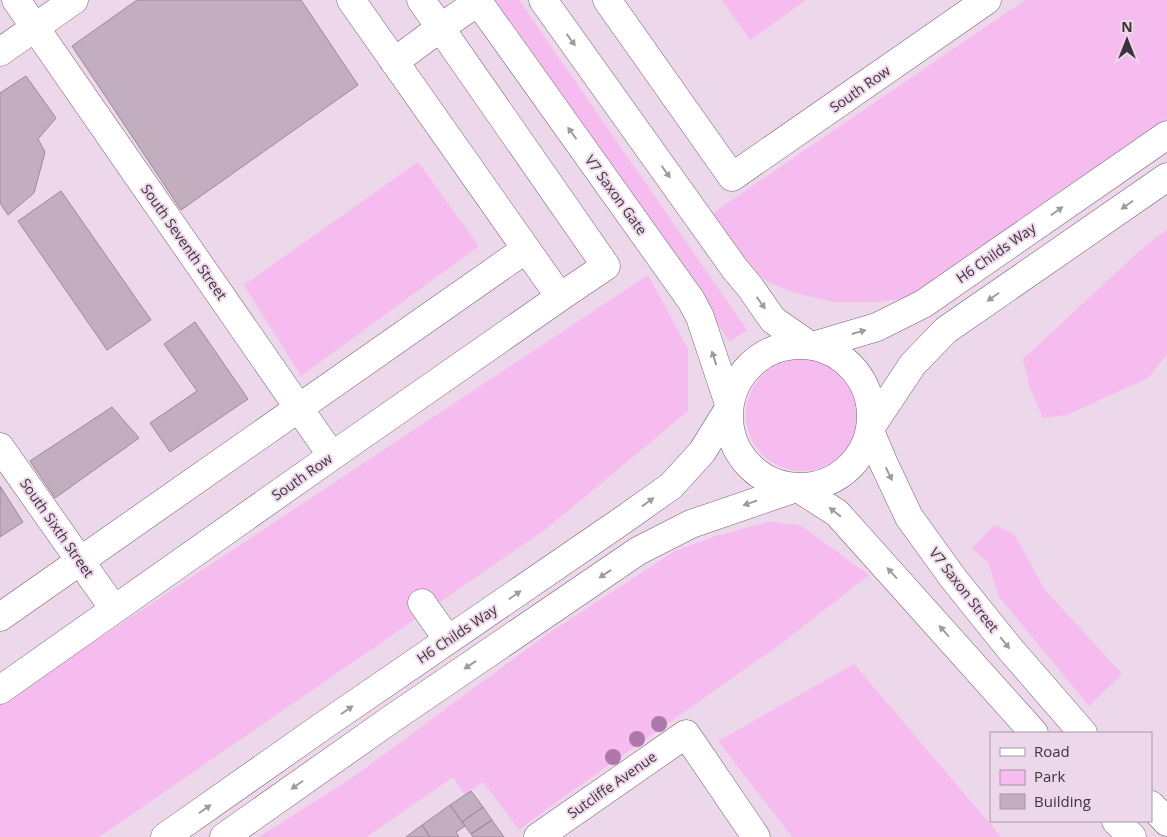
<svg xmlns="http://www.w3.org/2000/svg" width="1167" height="837" font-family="'Open Sans',sans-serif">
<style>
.green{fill:#f6bcef}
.building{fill:#c3aec0;stroke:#9d889a}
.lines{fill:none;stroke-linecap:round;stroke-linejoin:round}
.minor-casing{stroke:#746172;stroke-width:29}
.minor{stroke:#fff;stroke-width:28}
.tree{fill:#ae78aa}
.oneway{fill:#9e9a9d}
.labels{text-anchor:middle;stroke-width:4;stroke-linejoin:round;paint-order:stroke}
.street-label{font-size:14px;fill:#3c343b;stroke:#edd7ea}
</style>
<rect width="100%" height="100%" fill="#edd7ea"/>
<path class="green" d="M 494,0 L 519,0 L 747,330 L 730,342 Z
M 722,0 L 806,0 L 750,40 Z
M 1025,0 L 1167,0 L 1167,119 L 913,297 L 880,302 L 834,302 L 795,293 L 768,282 L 742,262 L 707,217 Z
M 418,162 L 479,246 L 301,376 L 244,285 Z
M 1167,230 L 1167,354 L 1148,378 L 1067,415 L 1043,418 L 1029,385 L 1023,359 L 1146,245 Z
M 648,275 L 688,349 L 688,411 L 546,529 L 99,837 L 0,837 L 0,704 Z
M746 415a56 56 0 1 1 112 0a56 56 0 1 1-112 0Z
M 769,522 L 800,525 L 869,575 L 778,646 L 552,805 L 519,830 L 483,782 L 465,795 L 453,777 L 368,836 L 368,837 L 259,837 L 352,778 L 546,635 L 675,551 L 716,536 Z
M 994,525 L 1014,534 L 1045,590 L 1122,674 L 1089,706 L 999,597 L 988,562 L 972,549 Z
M 854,664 L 1001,837 L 792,837 L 718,741 Z"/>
<path class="building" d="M 137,0 L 301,0 L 358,85 L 181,210 L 72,46 Z
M 26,76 L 56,118 L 38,139 L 45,152 L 34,193 L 8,215 L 0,203 L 0,93 Z
M 61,191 L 151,320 L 107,350 L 18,221 Z
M 195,322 L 248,399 L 170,452 L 150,423 L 197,391 L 164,344 Z
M 112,407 L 139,438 L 55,498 L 30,461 Z
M 0,486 L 23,522 L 0,537 Z
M 471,791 L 483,807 L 462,822 L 450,805 Z
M 450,805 L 465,826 L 456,832 L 459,837 L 430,837 L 422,825 Z
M 483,807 L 492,820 L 471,834 L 462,822 Z
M 492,820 L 504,837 L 473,837 L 471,834 Z
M 422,825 L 430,837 L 406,837 Z"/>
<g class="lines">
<defs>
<path id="minor" d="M 16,0 L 332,456
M 351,0 L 560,297
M 477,0 L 691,300 L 700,317 L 729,404
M 543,0 L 735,269 L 750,287 L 773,320 L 809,345
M 607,0 L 732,177 L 987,0
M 0,52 L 74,0
M 394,62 L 440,28 L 478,2
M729 416a71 71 0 1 1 142 0a71 71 0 1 1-142 0Z
M 813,346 L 877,327 L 923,304 L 1167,135
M 871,427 L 913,364 L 946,330 L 1167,177
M 870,431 L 884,464 L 909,517 L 953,578 L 1010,649 L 1083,733
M 0,447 L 114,609
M 798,488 L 837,513 L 1034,733
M 422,603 L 448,640
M 0,617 L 526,249
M 0,690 L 332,456 L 560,297 L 606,266 L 421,0
M 1151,805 L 1167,822
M 1116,821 L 1132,837
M 165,837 L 320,728 L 623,520 L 671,486 L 702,452 L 728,410
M 224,837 L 390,720 L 638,551 L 691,524 L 796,488
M 538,837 L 686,734 L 756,837"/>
</defs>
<use href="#minor" class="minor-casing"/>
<use href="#minor" class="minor"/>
</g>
<g class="tree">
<circle cx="659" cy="724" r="8"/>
<circle cx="637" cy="739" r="8"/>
<circle cx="613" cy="757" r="8"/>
</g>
<defs><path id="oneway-solid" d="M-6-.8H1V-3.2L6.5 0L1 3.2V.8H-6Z" transform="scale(1.25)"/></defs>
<g class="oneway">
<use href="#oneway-solid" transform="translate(571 40) rotate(54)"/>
<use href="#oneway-solid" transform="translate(572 133) rotate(-126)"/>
<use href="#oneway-solid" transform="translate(666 172) rotate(54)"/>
<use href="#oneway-solid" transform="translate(1127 205) rotate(145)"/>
<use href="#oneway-solid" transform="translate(1057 211) rotate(-35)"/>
<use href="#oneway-solid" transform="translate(993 297) rotate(145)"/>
<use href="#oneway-solid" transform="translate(761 303) rotate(54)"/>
<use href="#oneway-solid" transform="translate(859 332) rotate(-16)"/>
<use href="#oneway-solid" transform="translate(714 358) rotate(-108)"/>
<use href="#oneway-solid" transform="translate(889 474) rotate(64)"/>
<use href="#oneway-solid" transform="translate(648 502) rotate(-36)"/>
<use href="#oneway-solid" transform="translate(750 503) rotate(161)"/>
<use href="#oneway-solid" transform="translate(835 512) rotate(-142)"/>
<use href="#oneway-solid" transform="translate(892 573) rotate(-132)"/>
<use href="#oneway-solid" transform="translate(605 574) rotate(146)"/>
<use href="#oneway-solid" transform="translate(515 595) rotate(-35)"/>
<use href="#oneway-solid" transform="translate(944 631) rotate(-132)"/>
<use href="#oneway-solid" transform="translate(1005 643) rotate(51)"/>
<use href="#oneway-solid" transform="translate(470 665) rotate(146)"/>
<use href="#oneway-solid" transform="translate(347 710) rotate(-35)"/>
<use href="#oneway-solid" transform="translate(297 785) rotate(145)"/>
<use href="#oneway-solid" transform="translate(205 809) rotate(-35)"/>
</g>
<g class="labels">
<g class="street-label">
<text transform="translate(860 89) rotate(-35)" y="5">South Row</text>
<text transform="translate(616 195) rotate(54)" y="5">V7 Saxon Gate</text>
<text transform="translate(184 242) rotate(55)" y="5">South Seventh Street</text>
<text transform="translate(996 253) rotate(-35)" y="5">H6 Childs Way</text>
<text transform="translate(302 477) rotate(-35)" y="5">South Row</text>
<text transform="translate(57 528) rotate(55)" y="5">South Sixth Street</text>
<text transform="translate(964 590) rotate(52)" y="5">V7 Saxon Street</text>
<text transform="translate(457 634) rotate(-34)" y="5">H6 Childs Way</text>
<text transform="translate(612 785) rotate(-35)" y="5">Sutcliffe Avenue</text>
</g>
</g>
<rect x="990" y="732" width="162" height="90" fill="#edd7ea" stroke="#a696a4"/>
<rect x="1000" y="748" width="25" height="8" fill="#ffffff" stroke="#a696a4"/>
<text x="1034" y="757" font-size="15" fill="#3c343b">Road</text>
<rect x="1000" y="770" width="25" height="15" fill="#f6bcef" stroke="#a696a4"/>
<text x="1034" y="782" font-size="15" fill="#3c343b">Park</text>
<rect x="1000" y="794" width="25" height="15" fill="#c3aec0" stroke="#a696a4"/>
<text x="1034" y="807" font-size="15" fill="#3c343b">Building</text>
<g transform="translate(1127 40)" stroke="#edd7ea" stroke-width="4" paint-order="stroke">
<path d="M0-4L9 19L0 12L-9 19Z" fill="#3c343b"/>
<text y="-8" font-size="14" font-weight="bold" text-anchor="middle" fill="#3c343b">N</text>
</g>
</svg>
